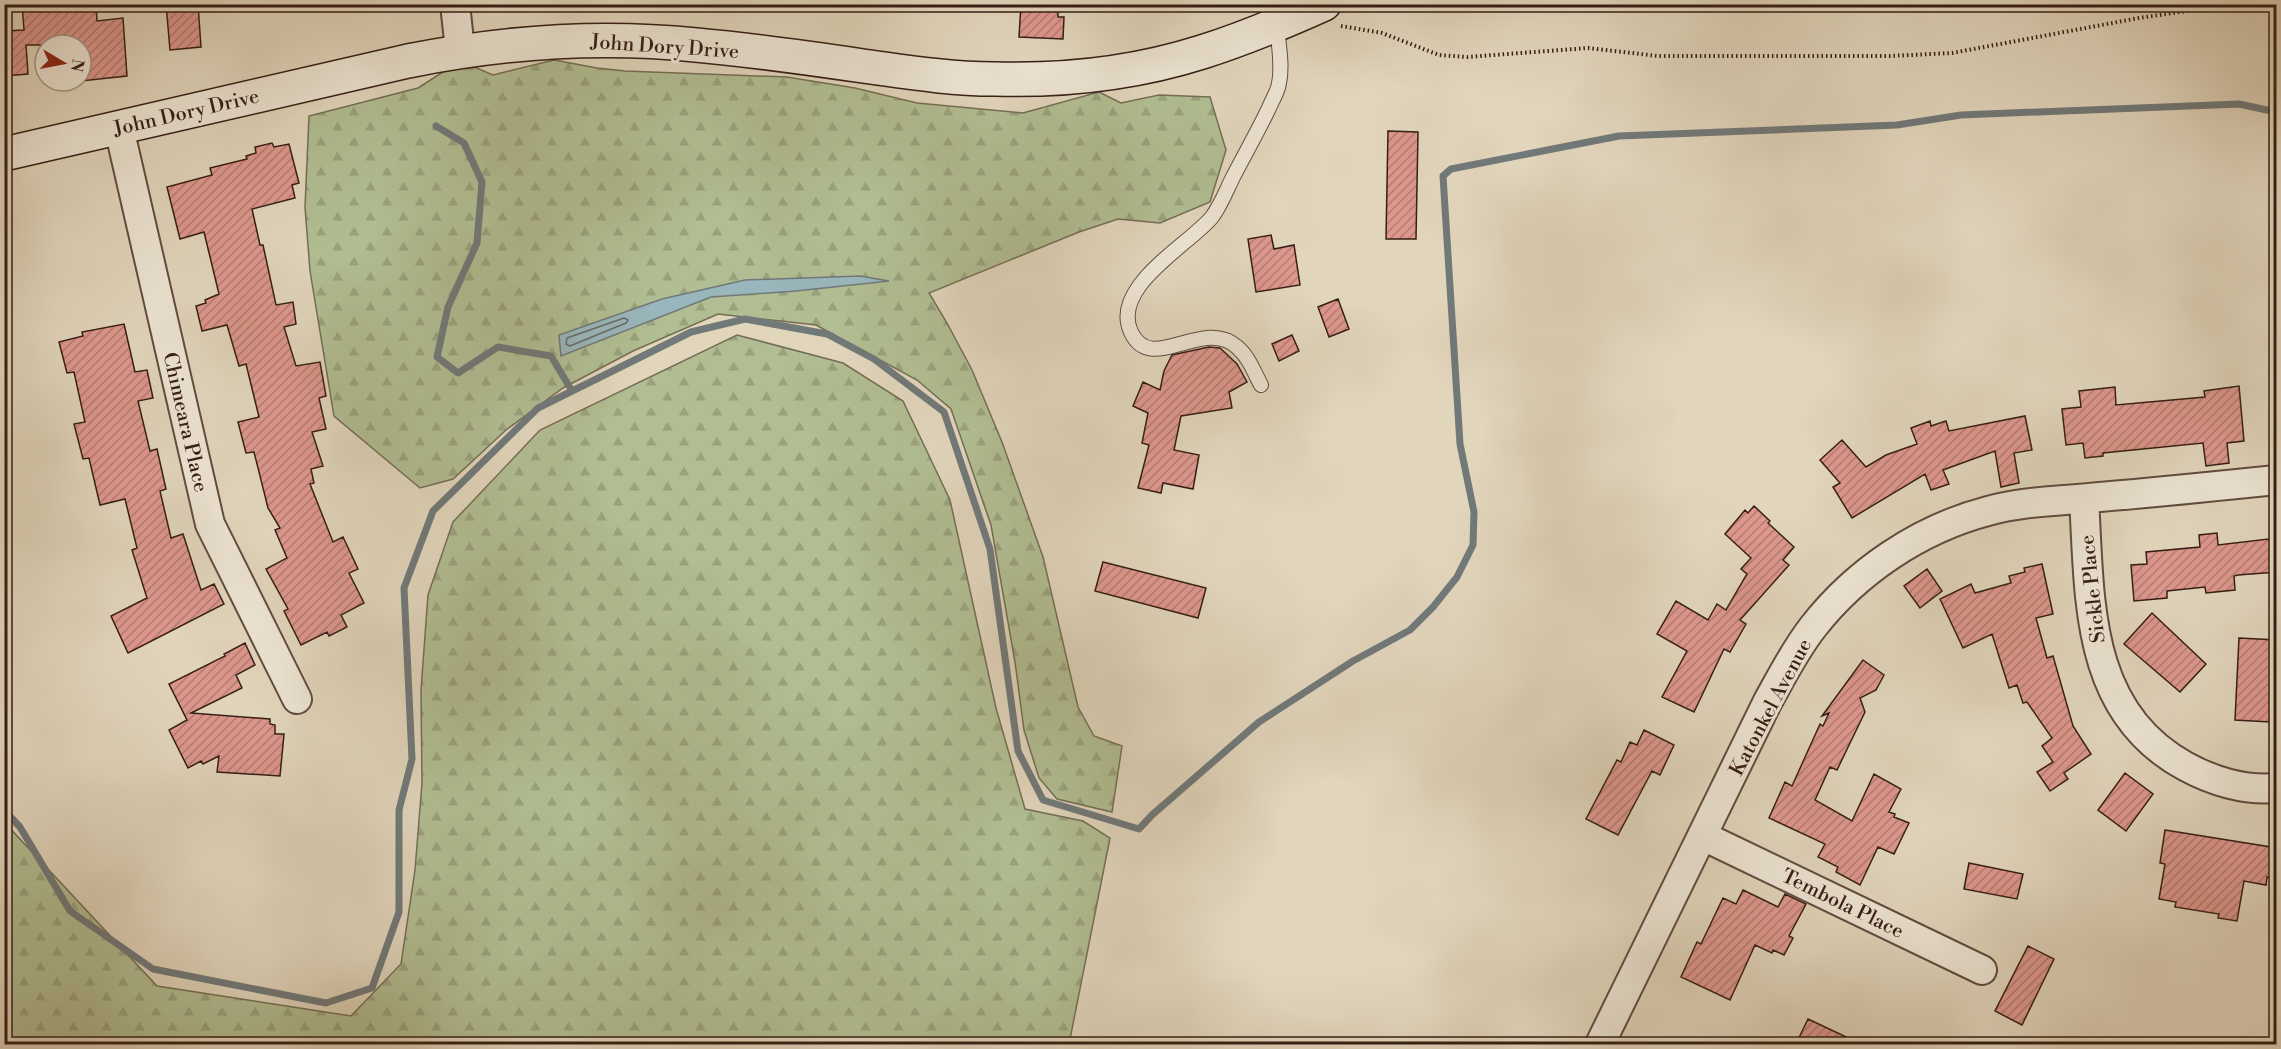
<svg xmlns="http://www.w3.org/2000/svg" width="2281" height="1049" font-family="'Libre Bodoni',serif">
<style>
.forest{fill:url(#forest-firs);stroke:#746e54;stroke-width:1.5}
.water{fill:#98b6bb;stroke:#717979;stroke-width:1.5}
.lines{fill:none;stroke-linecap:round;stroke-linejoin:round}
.shore{stroke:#676a68;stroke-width:1.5}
.stream{stroke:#717979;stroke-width:7}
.building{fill:url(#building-hatch);stroke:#361e15;stroke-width:1.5}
.lane-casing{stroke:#614c3f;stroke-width:16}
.street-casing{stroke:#614c3f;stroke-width:32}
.secondary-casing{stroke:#361e15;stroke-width:36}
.path{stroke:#361e15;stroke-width:4;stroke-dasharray:1.5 3;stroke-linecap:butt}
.lane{stroke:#ece4d3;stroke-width:14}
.street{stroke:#ece4d3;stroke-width:28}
.secondary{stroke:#ece4d3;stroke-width:33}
.labels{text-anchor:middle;stroke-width:6;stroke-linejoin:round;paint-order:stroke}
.street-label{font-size:20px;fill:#361e15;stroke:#ece4d3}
</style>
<defs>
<pattern id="forest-firs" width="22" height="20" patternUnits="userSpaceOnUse" patternTransform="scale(1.5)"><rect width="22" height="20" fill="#b1bd92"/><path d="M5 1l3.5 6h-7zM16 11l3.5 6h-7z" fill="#99a27d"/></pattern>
<pattern id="building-hatch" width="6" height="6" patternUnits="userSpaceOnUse" patternTransform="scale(1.5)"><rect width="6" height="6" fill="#dd978d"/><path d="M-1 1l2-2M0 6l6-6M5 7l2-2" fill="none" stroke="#b47b72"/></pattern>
</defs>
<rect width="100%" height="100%" fill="#e1d5bc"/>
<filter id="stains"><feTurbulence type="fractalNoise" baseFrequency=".00333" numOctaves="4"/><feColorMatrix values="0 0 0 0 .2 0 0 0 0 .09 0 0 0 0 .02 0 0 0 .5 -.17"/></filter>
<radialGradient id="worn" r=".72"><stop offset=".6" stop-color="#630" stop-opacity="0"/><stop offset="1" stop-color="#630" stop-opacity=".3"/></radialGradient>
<path class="forest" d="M 554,60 L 597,68 L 625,71 L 787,77 L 855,88 L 917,103 L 1023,113 L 1099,92 L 1121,103 L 1159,95 L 1210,97 L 1226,150 L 1210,202 L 1160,223 L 1118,219 L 1079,232 L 929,293 L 947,323 L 972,370 L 1002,442 L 1043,557 L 1078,707 L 1094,736 L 1122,746 L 1112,812 L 1057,799 L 1039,778 L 1024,730 L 1015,662 L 991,525 L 951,409 L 917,380 L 816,325 L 718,314 L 633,351 L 563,388 L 506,430 L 453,479 L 420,488 L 334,416 L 310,271 L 305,207 L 309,116 L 418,88 L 460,61 L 493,75 Z
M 737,335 L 843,363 L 903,401 L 950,500 L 996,708 L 1025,809 L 1083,821 L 1110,838 L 1069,1044 L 15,1044 L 5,1039 L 5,823 L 157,986 L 351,1016 L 401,964 L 415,870 L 422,783 L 421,690 L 428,595 L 453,522 L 540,430 Z"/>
<path class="water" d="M 860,276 L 889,281 L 796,291 L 711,297 L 561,356 L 559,335 L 662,299 L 745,280 Z"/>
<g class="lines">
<path class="shore" d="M 624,318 L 628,320 L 626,323 L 570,346 L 566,344 L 567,338 Z"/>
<path class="stream" d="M 436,126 L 464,143 L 482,182 L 477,243 L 448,307 L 437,357 L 458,373 L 498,347 L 551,356 L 572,391
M 4,810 L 20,827 L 70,911 L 153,969 L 326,1003 L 372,988 L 399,912 L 399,810 L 412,759 L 404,588 L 433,511 L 538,408 L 691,332 L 745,319 L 827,334 L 874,359 L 944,412 L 990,549 L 1018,751 L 1043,800 L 1139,829 L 1152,815 L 1259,722 L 1353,661 L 1410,630 L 1433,607 L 1457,577 L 1473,545 L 1474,512 L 1460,444 L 1443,176 L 1451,169 L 1619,136 L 1897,125 L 1961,115 L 2239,104 L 2276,112"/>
</g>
<path class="building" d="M 22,4 L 96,4 L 97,21 L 123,18 L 127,76 L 81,81 L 81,45 L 26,45 L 28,74 L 4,76 L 4,31 L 24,30 Z
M 166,4 L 198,4 L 201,47 L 170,50 Z
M 1021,4 L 1058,4 L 1058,17 L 1064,17 L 1063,39 L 1019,37 Z
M 1388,131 L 1418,132 L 1416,239 L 1386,239 Z
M 272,143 L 274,147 L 289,144 L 299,183 L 292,185 L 295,198 L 252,209 L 260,245 L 263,245 L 276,305 L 293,302 L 296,324 L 284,327 L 296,366 L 320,362 L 326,396 L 319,398 L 326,429 L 312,432 L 323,466 L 311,469 L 314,483 L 310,484 L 333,542 L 343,537 L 358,569 L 349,573 L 364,603 L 341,615 L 347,627 L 329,636 L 327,632 L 301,645 L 284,611 L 288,609 L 266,569 L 287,558 L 275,530 L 280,528 L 268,508 L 254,452 L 246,453 L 238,422 L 259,417 L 246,364 L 239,366 L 227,325 L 202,331 L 196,306 L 206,303 L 205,300 L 219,294 L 204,232 L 180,239 L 167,187 L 212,175 L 210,168 L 247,159 L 246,156 L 256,153 L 255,147 Z
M 1271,235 L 1274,249 L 1294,245 L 1300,285 L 1256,292 L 1248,239 Z
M 1338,299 L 1349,329 L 1329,337 L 1318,307 Z
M 124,324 L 135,372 L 147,370 L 153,398 L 138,401 L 150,451 L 157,449 L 166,489 L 160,491 L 171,538 L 183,534 L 201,590 L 214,584 L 224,604 L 128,653 L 111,616 L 147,598 L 132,550 L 137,548 L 125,499 L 100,505 L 89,458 L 83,459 L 74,424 L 85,422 L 74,372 L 67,373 L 59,342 L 83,336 L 82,332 Z
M 1292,335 L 1299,351 L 1279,361 L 1272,344 Z
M 1209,347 L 1220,348 L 1237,364 L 1247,382 L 1229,392 L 1232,408 L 1181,416 L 1174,450 L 1199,455 L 1193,489 L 1163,483 L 1161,493 L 1138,488 L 1149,445 L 1142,443 L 1148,413 L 1133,406 L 1143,382 L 1160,390 L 1164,371 L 1172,355 Z
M 2239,386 L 2244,441 L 2227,443 L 2229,463 L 2206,466 L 2203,443 L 2103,453 L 2103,456 L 2085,458 L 2083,443 L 2066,445 L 2062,409 L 2081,407 L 2079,391 L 2115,387 L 2116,405 L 2205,397 L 2204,391 Z
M 2025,416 L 2032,450 L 2014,453 L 2019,483 L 2001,487 L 1995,451 L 1943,470 L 1949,484 L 1931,490 L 1925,474 L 1852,518 L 1833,487 L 1840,483 L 1820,460 L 1842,440 L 1866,467 L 1886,455 L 1917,444 L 1911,428 L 1930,421 L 1931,426 L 1946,421 L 1949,431 Z
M 1754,506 L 1770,521 L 1768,523 L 1794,547 L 1783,560 L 1789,565 L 1740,620 L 1746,624 L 1730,652 L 1724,649 L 1694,712 L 1662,697 L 1687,651 L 1657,634 L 1676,601 L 1708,620 L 1717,604 L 1726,610 L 1747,574 L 1741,569 L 1751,558 L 1725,534 L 1745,510 L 1748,513 Z
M 2217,533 L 2218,545 L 2277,538 L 2277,572 L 2238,575 L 2234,576 L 2235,590 L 2206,593 L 2205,587 L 2167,591 L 2167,598 L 2134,601 L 2131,565 L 2147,564 L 2146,552 L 2200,547 L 2199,535 Z
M 1103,562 L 1206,588 L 1198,618 L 1095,591 Z
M 2042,564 L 2053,614 L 2036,618 L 2047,658 L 2053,656 L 2073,726 L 2091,754 L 2064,773 L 2068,779 L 2050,791 L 2037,772 L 2053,762 L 2042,746 L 2052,738 L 2027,702 L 2023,703 L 2017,685 L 2009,688 L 1992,634 L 1963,648 L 1940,599 L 1971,584 L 1975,593 L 2011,583 L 2009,576 L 2025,572 L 2024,568 Z
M 1927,569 L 1942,591 L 1920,608 L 1904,586 Z
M 2152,613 L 2206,664 L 2180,692 L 2124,644 Z
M 2239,638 L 2277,640 L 2277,665 L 2274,665 L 2270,722 L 2235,720 Z
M 245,643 L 255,665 L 236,675 L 242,688 L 191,713 L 270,719 L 270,724 L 275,725 L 275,734 L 284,734 L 280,776 L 217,772 L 219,756 L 203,764 L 201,761 L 188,768 L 169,730 L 187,720 L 169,684 L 225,656 L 224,654 Z
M 1863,660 L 1884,675 L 1876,690 L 1860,698 L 1865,712 L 1837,770 L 1830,767 L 1815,800 L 1852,821 L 1874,774 L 1901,789 L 1889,812 L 1895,814 L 1894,817 L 1909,823 L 1894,854 L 1878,847 L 1860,885 L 1836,872 L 1838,867 L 1818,857 L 1825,844 L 1769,818 L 1785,782 L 1792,786 L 1820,724 L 1823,726 L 1829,713 L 1822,716 Z
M 1644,730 L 1674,745 L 1660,775 L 1652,771 L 1618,835 L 1586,819 L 1617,760 L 1621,762 L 1630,742 L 1637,745 Z
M 2125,773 L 2153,794 L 2126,831 L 2098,810 Z
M 2165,830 L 2277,848 L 2277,879 L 2267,877 L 2266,885 L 2244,881 L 2237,921 L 2218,918 L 2219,914 L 2175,907 L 2176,902 L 2159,899 L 2165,864 L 2160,863 Z
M 1969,863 L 2023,874 L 2017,899 L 1964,889 Z
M 1743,890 L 1778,907 L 1785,894 L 1806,904 L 1789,936 L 1793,938 L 1784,955 L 1773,950 L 1772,953 L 1755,945 L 1730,1000 L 1681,977 L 1697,942 L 1701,944 L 1723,898 L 1736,904 Z
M 2028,946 L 2054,959 L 2022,1025 L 1995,1011 Z
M 1808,1019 L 1861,1044 L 1796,1044 Z"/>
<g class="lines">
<defs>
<path id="lane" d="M 1261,385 C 1254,372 1249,357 1237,347 C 1203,316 1151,376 1131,332 C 1110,287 1189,245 1212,217 C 1221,205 1227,189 1233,177 C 1245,154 1258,131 1269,108 C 1272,100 1278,92 1279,83 C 1283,65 1278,43 1277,24"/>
<path id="street" d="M 455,4 L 460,50
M 119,128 L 210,524 L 297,699
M 2084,499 C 2090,598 2084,711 2185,766 C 2212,781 2245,791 2276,788
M 1703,836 L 1982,970
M 1600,1044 L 1768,701 C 1782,676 1795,650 1813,627 C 1856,572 1919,529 1988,511 C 2024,501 2062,501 2100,497 C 2159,492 2218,486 2276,480"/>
<path id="secondary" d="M 4,154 L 408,61 C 503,42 599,35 696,45 C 752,50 808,58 863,66 C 907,72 950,79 994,79 C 1063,81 1136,73 1202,52 C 1243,39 1284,22 1324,4"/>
</defs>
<use href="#lane" class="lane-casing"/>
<use href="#street" class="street-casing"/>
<use href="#secondary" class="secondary-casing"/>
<path class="path" d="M 1341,26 L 1382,33 L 1439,55 L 1467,57 L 1588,48 L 1658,56 L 1890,56 L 1952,53 L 2139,18 L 2221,6 L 2255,4"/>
<use href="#lane" class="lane"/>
<use href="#street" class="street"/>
<use href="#secondary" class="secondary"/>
</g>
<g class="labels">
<g class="street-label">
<text transform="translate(665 46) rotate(4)" y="7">John Dory Drive</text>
<text transform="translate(186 112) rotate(-13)" y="7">John Dory Drive</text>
<text transform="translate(186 422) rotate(77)" y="7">Chimeara Place</text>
<text transform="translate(2092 589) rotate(-96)" y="7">Sickle Place</text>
<text transform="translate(1770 707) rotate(-62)" y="7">Katonkel Avenue</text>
<text transform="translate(1843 903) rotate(26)" y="7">Tembola Place</text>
</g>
</g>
<rect width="2281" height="1049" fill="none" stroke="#e1d5bc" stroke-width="24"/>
<rect x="6" y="6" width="2269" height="1037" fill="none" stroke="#361e15" stroke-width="3"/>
<rect x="12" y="12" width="2257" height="1025" fill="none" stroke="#361e15" stroke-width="1.5"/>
<g transform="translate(63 63) rotate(100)"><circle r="28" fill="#ece4d3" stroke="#a39587" stroke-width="1.5"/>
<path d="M0-4.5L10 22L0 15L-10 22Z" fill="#8f2418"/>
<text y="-9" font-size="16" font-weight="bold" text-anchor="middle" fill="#361e15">N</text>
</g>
<rect width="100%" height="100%" filter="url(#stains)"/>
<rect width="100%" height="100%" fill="url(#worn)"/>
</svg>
